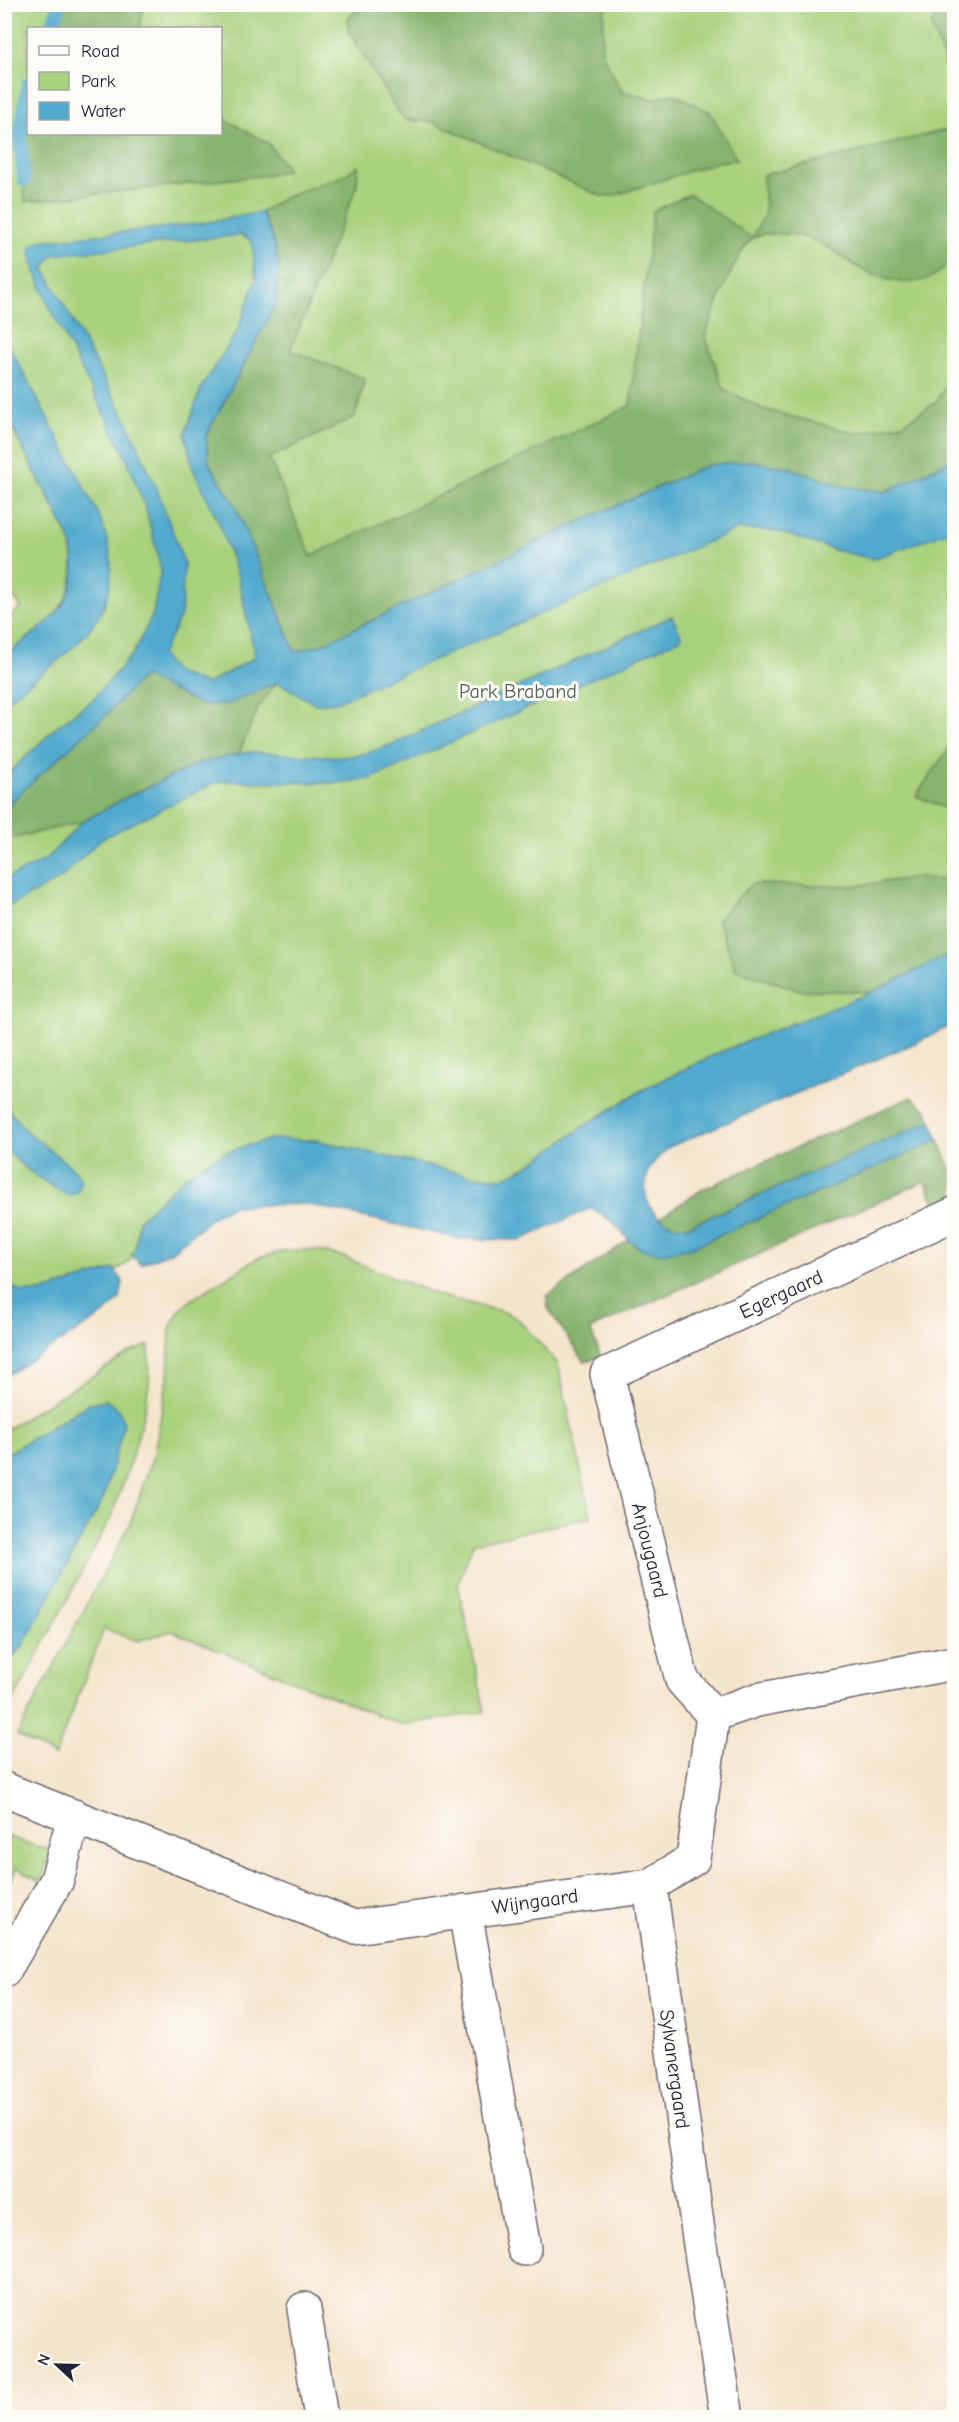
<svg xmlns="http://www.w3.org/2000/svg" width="959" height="2422" font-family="'Comic Neue',sans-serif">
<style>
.green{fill:#a9d27e;stroke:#667a5c;stroke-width:1.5;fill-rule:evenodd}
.forest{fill:#86b46d;stroke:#546b54;stroke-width:1.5}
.water{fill:#51aace;stroke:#3a6684;stroke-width:1.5;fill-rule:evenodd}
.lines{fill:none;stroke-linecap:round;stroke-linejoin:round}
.stream{stroke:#51aace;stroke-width:14}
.minor-casing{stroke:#6c666d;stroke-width:36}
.tertiary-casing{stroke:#6c666d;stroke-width:36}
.minor{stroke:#fff;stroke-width:33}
.tertiary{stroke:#fff;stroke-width:33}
.labels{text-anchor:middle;stroke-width:6;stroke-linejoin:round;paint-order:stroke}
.park-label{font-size:20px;fill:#516052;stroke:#fdfcf7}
.street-label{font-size:20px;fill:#22223b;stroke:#fdfcf7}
</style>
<rect width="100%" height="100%" fill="#fdfcf7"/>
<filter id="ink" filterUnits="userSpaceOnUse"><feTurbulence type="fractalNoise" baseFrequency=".0167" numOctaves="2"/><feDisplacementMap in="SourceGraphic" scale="12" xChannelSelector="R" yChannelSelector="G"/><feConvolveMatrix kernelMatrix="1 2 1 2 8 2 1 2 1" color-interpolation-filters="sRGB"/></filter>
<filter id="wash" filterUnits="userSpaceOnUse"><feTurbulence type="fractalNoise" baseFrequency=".008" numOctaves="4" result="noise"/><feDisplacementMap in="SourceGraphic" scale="24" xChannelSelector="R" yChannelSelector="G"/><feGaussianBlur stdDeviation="1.35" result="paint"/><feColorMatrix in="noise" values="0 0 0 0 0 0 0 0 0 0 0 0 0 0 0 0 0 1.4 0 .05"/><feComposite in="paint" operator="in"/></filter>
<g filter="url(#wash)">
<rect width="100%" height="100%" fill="#f5e4cb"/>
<path class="green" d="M 5,5 L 954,5 L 954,969 L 512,1182 L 275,1163 L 161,1234 L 125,1265 L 29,1325 L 4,1315 L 4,677 L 101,560 L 5,342 ZM 28,28 L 220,28 L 220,134 L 28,134 Z
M 4,414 L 70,539 C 84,604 50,620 5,656 L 5,620 L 21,607 L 5,586 Z
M 288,1250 L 316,1250 L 341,1256 L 437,1295 L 504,1312 L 517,1318 L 558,1364 L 591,1517 L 473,1543 L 458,1584 L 485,1712 L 401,1725 L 172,1631 L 138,1641 L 104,1629 L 55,1756 L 17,1735 L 130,1524 L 154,1453 L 168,1377 L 170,1329 L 179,1311 L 192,1299 L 258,1258 Z
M 149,1345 C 149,1358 150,1371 149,1383 C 143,1428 127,1474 111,1517 L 5,1717 L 5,1665 L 22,1647 L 104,1497 L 91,1403 L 5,1455 L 5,1430 L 131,1352 Z
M 5,1836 L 53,1851 L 40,1881 L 17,1868 L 5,1889 Z"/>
<path class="forest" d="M 60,5 L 143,5 L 140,28 L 51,28 Z
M 363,5 L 607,5 L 604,13 L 602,53 L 622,91 L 651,99 L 675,94 L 710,112 L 737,160 L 717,162 L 613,196 L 601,196 L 433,122 L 406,120 L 398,112 L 348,31 L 348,18 Z
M 939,5 L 954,5 L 954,87 L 931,26 Z
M 28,84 L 28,134 L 220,134 L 221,117 L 268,143 L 288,170 L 268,175 L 25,202 L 20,136 Z
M 954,128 L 954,254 C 931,296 885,284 851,263 C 843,258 836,251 828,247 C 811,238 790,232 771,234 C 766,234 758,235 753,238 C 738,247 712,317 705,336 L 724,389 L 763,409 L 855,433 L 902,424 L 935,403 L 948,384 L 948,366 L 954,337 L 954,459 L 885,492 L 842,486 L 790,468 L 708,465 L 577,523 L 320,645 L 295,652 L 234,503 L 209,464 L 206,436 L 275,305 L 273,239 L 261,212 L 287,196 L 345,175 L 358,166 L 357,186 L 290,350 L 365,379 L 355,417 L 269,458 L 311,556 L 630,406 L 653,211 L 690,194 L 752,238 L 765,213 L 763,175 Z
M 143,675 L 201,705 L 227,704 L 277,682 L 258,708 L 238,756 L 199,763 L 123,799 L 82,822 L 5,840 L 5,810 L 20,793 L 108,713 Z
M 954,741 L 954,812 L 916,796 Z
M 920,877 L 954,881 L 954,952 L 872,992 L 799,990 L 736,970 L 717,920 L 751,884 L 852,886 Z
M 911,1097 L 926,1109 L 931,1121 L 689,1226 C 677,1227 668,1226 659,1218 L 703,1189 Z
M 939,1140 L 954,1177 L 954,1201 L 938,1209 L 925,1181 L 590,1329 L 601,1357 L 584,1362 L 548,1308 L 547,1296 L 629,1240 L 641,1249 L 692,1247 Z"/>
<path class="water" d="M 261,212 L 273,239 L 279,265 L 275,305 L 206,436 L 209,464 L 234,503 L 295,652 L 320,645 L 577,523 L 708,465 L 750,461 L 790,468 L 842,486 L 885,492 L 954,459 L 954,529 L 873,559 L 835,550 L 776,531 L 738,529 L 336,702 L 315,704 L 277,682 L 227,704 L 201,705 L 143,676 L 108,713 L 20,793 L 5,810 L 5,777 L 56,727 L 92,700 L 134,652 L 153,614 L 161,569 L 147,513 L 127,459 L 47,302 L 31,259 L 31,246 L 40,241 L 197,224 ZM 241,235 L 252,241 L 256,280 L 237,332 L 201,388 L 185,434 L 193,469 L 219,523 L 238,577 L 255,657 L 207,684 L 176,673 L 161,655 L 181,616 L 184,562 L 156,487 L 128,423 L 44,268 L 53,255 Z
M 4,336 L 97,511 C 141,613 75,646 5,702 L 5,656 C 50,620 85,604 70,539 L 5,413 Z
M 672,616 L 682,638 L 370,779 L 334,783 L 224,781 L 214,783 L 101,839 L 60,879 L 12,905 L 5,906 L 5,879 L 45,860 L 82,822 L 123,799 L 199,763 L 248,752 L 345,757 L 367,753 L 388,746 Z
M 954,952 L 954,1024 L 913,1044 L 669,1147 C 663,1153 653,1161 650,1168 C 636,1199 656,1228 689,1226 L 931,1121 L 939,1140 L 692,1247 L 660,1253 L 641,1249 L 629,1240 L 613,1222 L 591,1208 L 521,1240 L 460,1239 L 306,1204 L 233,1206 L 215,1215 L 171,1252 L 140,1264 L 131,1254 L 135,1250 L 139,1219 L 189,1173 L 225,1152 L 271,1139 L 315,1140 L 473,1176 L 503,1178 L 529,1165 L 590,1122 L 642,1090 L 720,1052 L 872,992 Z
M 4,1104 L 26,1131 L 75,1170 L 81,1180 L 78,1191 L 69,1196 C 44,1183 24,1169 5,1149 Z
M 114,1269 L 123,1281 L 120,1299 L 103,1315 L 5,1377 L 5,1284 L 23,1292 L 41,1292 Z
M 106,1400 L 119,1410 L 124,1423 L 104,1497 L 22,1647 L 5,1665 L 5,1455 L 90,1403 Z"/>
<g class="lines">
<path class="stream" d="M 51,28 L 60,4
M 24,180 L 20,136 L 28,84"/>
</g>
</g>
<g filter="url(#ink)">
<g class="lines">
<defs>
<path id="minor" d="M 713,1715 L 682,1680 L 607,1374 L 954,1214
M 465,1911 L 524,2249
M 4,1971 L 57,1880 L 74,1816
M 304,2309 L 321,2418"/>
<path id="tertiary" d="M 4,1789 L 354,1927 L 650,1886 L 693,1859 L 713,1715 L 757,1700 L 954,1663
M 650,1886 L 701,2252 L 727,2418"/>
</defs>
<use href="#minor" class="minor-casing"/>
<use href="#tertiary" class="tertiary-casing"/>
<use href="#minor" class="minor"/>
<use href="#tertiary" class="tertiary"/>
</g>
</g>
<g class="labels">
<g class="park-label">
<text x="518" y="698">Park Braband</text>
</g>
<g class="street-label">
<text transform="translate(781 1294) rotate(-25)" y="7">Egergaard</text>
<text transform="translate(650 1550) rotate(76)" y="7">Anjougaard</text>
<text transform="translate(535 1901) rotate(-8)" y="7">Wijngaard</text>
<text transform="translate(675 2069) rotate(82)" y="7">Sylvanergaard</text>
</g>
</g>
<rect width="959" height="2422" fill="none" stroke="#fdfcf7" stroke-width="24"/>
<rect x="27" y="27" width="195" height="108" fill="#fdfcf7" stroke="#a5a5ac" stroke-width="1.5"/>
<rect x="39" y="46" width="30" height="9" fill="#ffffff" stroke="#a5a5ac" stroke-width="1.5"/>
<text x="81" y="57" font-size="18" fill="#22223b">Road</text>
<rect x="39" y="72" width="30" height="18" fill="#a9d27e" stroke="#a5a5ac" stroke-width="1.5"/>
<text x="81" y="87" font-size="18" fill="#22223b">Park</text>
<rect x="39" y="102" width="30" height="18" fill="#51aace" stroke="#a5a5ac" stroke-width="1.5"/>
<text x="81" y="117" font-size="18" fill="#22223b">Water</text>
<g transform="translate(57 2365) rotate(292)" stroke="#fdfcf7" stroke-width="4.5" paint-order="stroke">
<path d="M0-4.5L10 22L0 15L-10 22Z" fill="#22223b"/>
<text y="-9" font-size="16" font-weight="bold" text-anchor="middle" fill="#22223b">N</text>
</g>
</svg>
